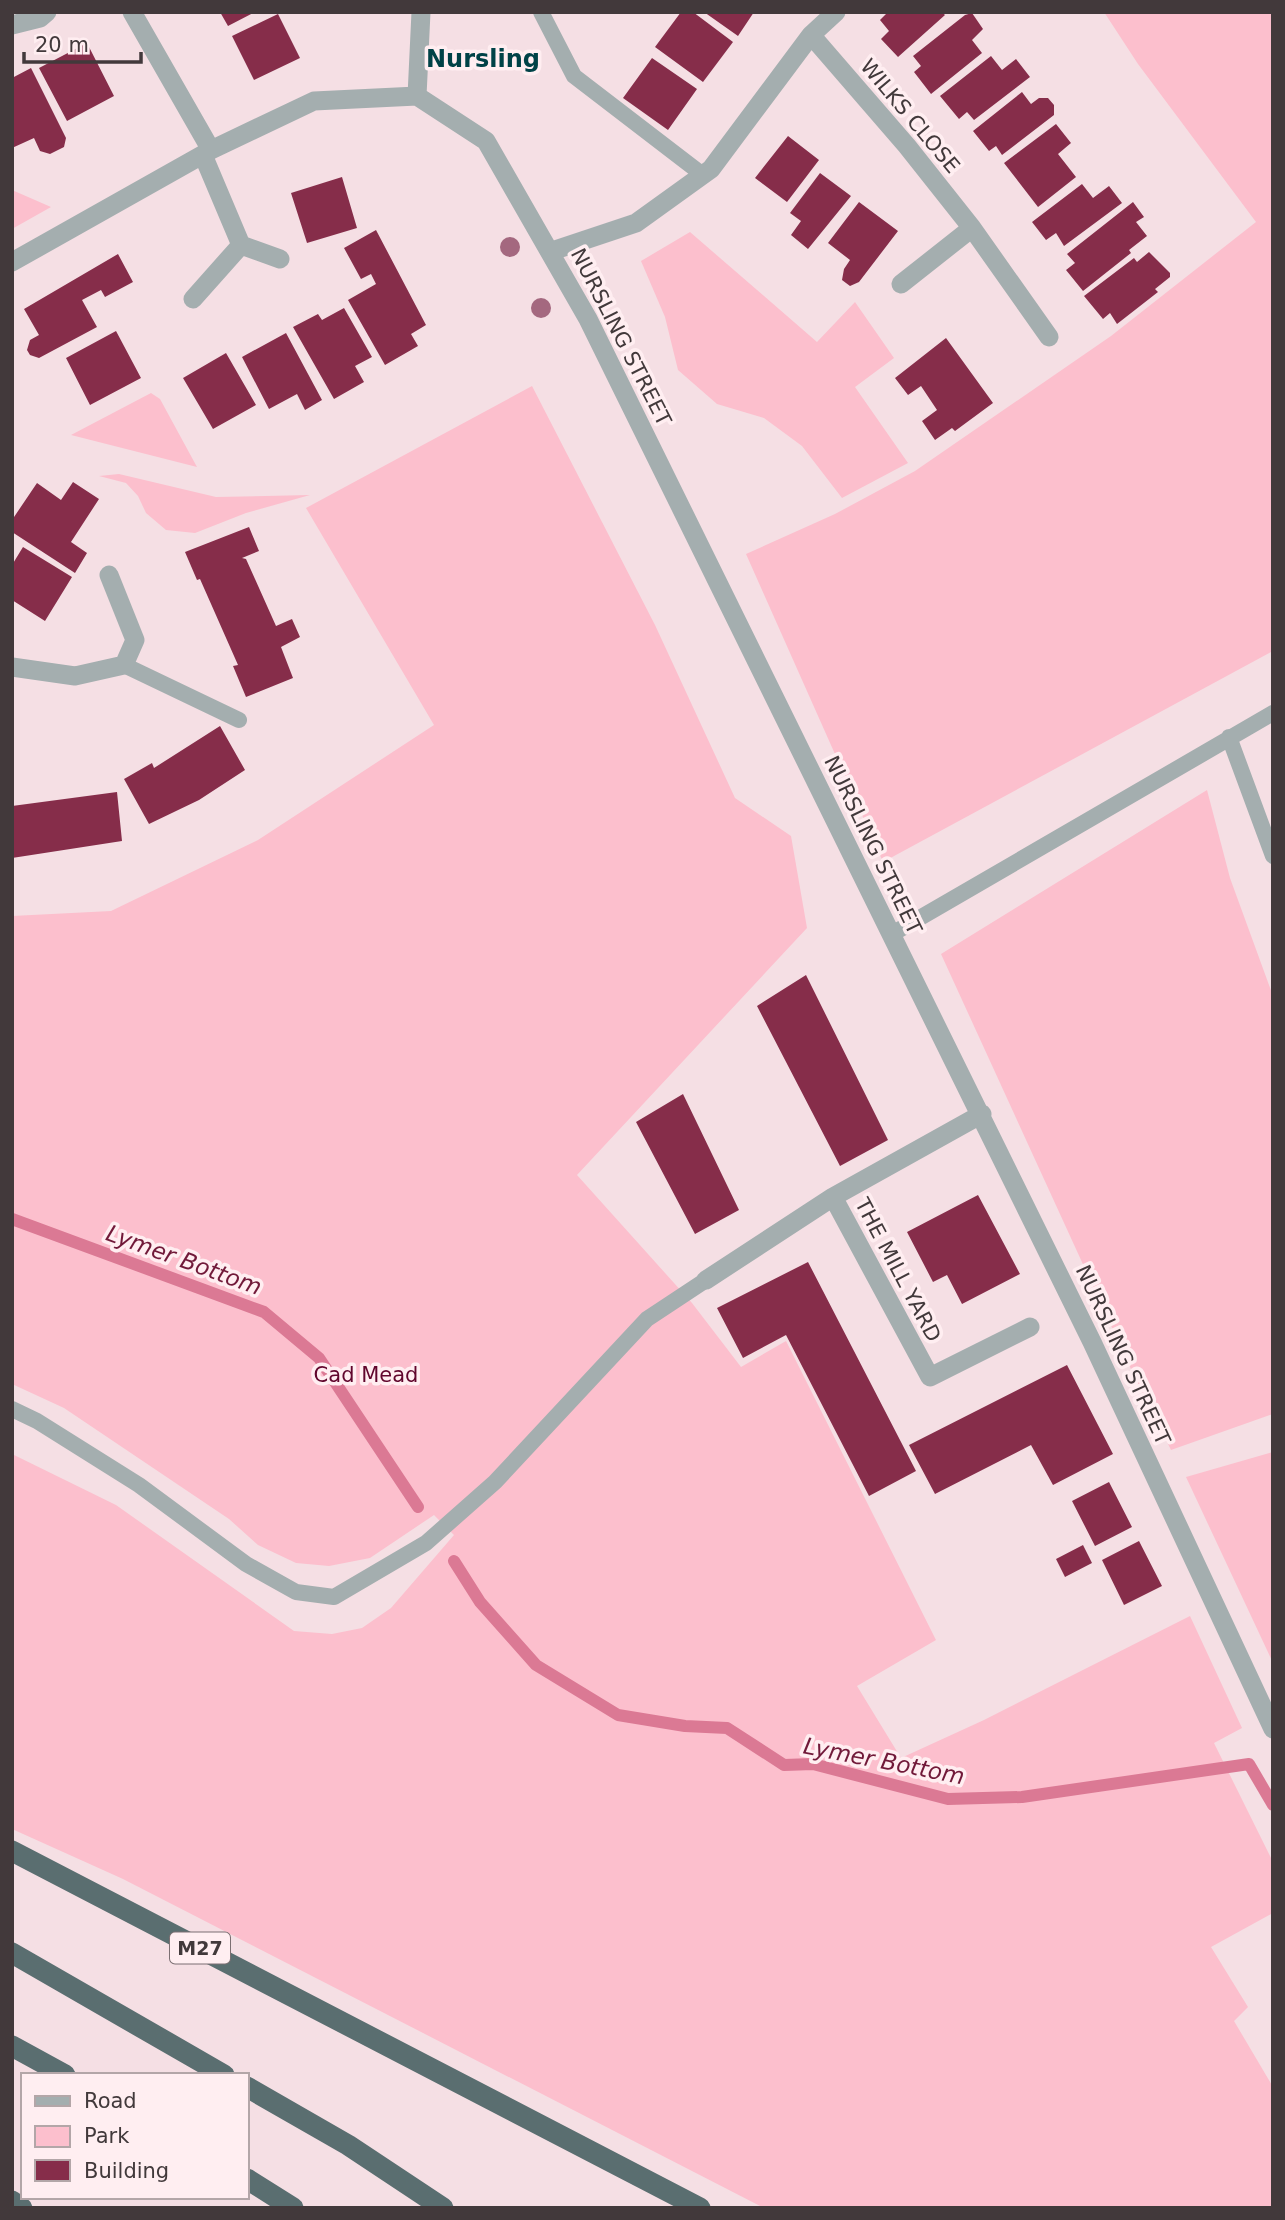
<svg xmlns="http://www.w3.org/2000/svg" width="1285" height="2220" font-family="'DejaVu Sans',sans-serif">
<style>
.green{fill:#fcbfcd}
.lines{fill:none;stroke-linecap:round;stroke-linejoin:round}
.stream{stroke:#db7994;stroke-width:12}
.building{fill:#862d4a}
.service{stroke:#a4aeaf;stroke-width:16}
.minor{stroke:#a4aeaf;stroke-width:19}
.motorway{stroke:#5a6e70;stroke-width:21}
.tree{fill:#a4687f}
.labels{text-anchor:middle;stroke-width:7;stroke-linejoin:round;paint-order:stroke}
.shield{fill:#ffeef1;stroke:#7b6f72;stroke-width:2}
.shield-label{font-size:19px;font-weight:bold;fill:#42393b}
.street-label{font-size:21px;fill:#42393b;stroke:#ffeef1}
.park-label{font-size:21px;fill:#61062d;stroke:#ffeef1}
.water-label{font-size:23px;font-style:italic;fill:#711939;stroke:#ffeef1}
.quarter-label{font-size:24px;font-weight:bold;fill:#004247;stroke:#ffeef1}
</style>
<rect width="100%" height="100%" fill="#f5dfe4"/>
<path class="green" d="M 1104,12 L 1273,12 L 1273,651 L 883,862 L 746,554 L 835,514 L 915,471 L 1111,336 L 1256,222 L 1138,64 Z
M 12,190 L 51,207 L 12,229 Z
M 690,232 L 817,342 L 855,302 L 894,358 L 855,387 L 908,463 L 842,498 L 802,446 L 764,418 L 717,404 L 678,370 L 665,317 L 641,261 Z
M 532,386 L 655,625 L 735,798 L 791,836 L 807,928 L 577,1175 L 692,1303 L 741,1367 L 786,1341 L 936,1640 L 857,1686 L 901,1758 L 984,1720 L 1190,1616 L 1242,1728 L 1214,1743 L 1273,1862 L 1273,1913 L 1211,1947 L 1248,2007 L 1234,2021 L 1273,2087 L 1273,2208 L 764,2208 L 123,1879 L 12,1829 L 12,1454 L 116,1505 L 294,1631 L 332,1634 L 362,1628 L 391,1608 L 454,1535 L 434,1515 L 370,1558 L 329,1566 L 296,1563 L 258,1545 L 229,1519 L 64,1408 L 12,1384 L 12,916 L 111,911 L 258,840 L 434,725 L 306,508 Z
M 151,393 L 160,399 L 197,467 L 71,435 Z
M 119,474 L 216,497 L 310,495 L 246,513 L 195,533 L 166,530 L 146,513 L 138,496 L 126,483 L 99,476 Z
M 1207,790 L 1230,878 L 1273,996 L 1273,1414 L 1171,1450 L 1130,1367 L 941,954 Z
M 1273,1452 L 1273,1663 L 1186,1477 Z"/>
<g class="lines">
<path class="stream" d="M 12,1219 L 264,1312 L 319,1358 L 418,1507
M 454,1561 L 480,1602 L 536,1665 L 618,1715 L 685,1726 L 727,1728 L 784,1765 L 813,1764 L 948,1799 L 1022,1797 L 1249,1764 L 1273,1805"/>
</g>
<path class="building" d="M 220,12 L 255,12 L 228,26 Z
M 681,12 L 693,12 L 733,42 L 703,82 L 655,47 Z
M 704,12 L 754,12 L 738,36 Z
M 888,12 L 942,12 L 945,15 L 898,57 L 881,39 L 889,31 L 880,20 Z
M 972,13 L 983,29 L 972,40 L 982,53 L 931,94 L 914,72 L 921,66 L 913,56 L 965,15 Z
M 278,14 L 300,58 L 254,80 L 232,36 Z
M 87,43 L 114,96 L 67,121 L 39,68 Z
M 991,56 L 1002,70 L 1016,59 L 1030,77 L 974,120 L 967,112 L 959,119 L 940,96 Z
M 652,58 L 697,89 L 668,130 L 623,98 Z
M 31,68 L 66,138 L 64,147 L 50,154 L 40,151 L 34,138 L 12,148 L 12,78 Z
M 1022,92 L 1031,104 L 1039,98 L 1048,98 L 1054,105 L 1054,115 L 1002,155 L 996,146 L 989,151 L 973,131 Z
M 1056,124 L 1071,143 L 1058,154 L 1076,177 L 1038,207 L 1004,163 Z
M 788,136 L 819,160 L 787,202 L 755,178 Z
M 820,173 L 851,196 L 808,249 L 791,235 L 801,221 L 790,213 Z
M 342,177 L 357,228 L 307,243 L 291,193 Z
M 1082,184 L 1093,198 L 1109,186 L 1122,203 L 1064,246 L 1056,233 L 1046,240 L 1032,222 Z
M 859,202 L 898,231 L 859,282 L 850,286 L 842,280 L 844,269 L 850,260 L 828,243 Z
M 1133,202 L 1144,217 L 1136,222 L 1147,236 L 1129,250 L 1131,253 L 1083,291 L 1066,270 L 1075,263 L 1067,254 Z
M 376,230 L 426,325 L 411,334 L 418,346 L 385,365 L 348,300 L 376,284 L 371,274 L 361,279 L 344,248 Z
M 1149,252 L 1170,273 L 1170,277 L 1155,289 L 1158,292 L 1117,324 L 1110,313 L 1103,319 L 1084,296 L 1134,258 L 1137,262 Z
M 118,254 L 133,282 L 105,297 L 101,290 L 82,300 L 97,327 L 39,358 L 30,355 L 27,350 L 30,340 L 39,335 L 24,309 Z
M 344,308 L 372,357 L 355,366 L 364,382 L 334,399 L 293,327 L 318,314 L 322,320 Z
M 116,331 L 141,378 L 90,405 L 66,358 Z
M 286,333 L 322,400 L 305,410 L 297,394 L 269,409 L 242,357 Z
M 946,338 L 993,403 L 955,431 L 952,428 L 935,440 L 922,421 L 937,410 L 921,386 L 908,395 L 895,378 Z
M 226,353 L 256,405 L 213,429 L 183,378 Z
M 73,482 L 99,499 L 71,542 L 87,553 L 75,573 L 12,532 L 12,520 L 37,483 L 61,500 Z
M 249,527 L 259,551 L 242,558 L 246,559 L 276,626 L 292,619 L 300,637 L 281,647 L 293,678 L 246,697 L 233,666 L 238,665 L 200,579 L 197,580 L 185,552 Z
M 23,547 L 72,577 L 45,621 L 12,600 L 12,565 Z
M 220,726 L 245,770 L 199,800 L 149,824 L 124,779 L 152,763 L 154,768 Z
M 117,792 L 122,841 L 12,858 L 12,806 Z
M 806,975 L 888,1140 L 840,1166 L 757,1006 Z
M 683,1094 L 739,1210 L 695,1234 L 636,1122 Z
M 978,1195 L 1020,1274 L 962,1304 L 947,1275 L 933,1282 L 907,1232 Z
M 808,1262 L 916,1471 L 869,1496 L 786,1335 L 743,1358 L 717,1308 Z
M 1067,1365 L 1113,1454 L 1053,1485 L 1031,1445 L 935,1494 L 909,1445 Z
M 1109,1482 L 1132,1527 L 1095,1546 L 1072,1501 Z
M 1139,1541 L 1162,1586 L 1124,1605 L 1102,1560 Z
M 1083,1545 L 1092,1563 L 1065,1577 L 1056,1559 Z"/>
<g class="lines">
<path class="service" d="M 541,12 L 574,76 L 703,175
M 124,665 L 239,720
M 1229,737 L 1273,856
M 892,934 L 1273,713
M 12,1409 L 37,1421 L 139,1485 L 246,1564 L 296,1592 L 334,1597 L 426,1543 L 495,1482 L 647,1319 L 706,1280"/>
<path class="minor" d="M 132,12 L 211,150
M 12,25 L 40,18 L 47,12
M 811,35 L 907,146 L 972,228 L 901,284
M 417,96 L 486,141 L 588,319 L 1092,1342 L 1273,1729
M 417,96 L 421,12
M 972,228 L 1049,337
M 241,245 L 280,259
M 552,251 L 636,223 L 711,169 L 811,35 L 836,12
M 12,262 L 211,150 L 314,101 L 417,96
M 193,299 L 241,245 L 203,155
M 12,667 L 75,676 L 124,665 L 135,640 L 109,575
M 982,1114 L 833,1197 L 930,1377 L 1030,1327
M 706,1280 L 833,1197"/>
<path class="motorway" d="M 12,1851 L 700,2208
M 12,1953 L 224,2075
M 12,2046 L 65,2075
M 247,2087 L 348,2145 L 443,2208
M 247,2179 L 293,2208
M 12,2201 L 22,2208"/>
</g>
<g class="tree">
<circle cx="510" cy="247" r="10"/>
<circle cx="541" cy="308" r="10"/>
</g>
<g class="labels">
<rect class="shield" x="170" y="1932.5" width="60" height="31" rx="5"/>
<g class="shield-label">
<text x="200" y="1955">M27</text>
</g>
<g class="street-label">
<text transform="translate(910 116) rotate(50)" y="7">WILKS CLOSE</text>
<text transform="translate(621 337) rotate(63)" y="7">NURSLING STREET</text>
<text transform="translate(873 845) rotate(64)" y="7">NURSLING STREET</text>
<text transform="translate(898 1270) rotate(62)" y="7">THE MILL YARD</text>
<text transform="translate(1123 1355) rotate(65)" y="7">NURSLING STREET</text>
</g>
<g class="park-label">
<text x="366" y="1382">Cad Mead</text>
</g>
<g class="water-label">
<text transform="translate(184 1260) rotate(20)" y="8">Lymer Bottom</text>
<text transform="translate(884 1761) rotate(11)" y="8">Lymer Bottom</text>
</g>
<g class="quarter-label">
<text x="483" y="67">Nursling</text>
</g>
</g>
<rect width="1285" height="2220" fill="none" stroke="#42393b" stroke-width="28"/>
<rect x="21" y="2073" width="228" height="126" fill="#ffeef1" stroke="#b3a6a8" stroke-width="2"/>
<rect x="35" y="2096" width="35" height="10" fill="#a4aeaf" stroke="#b3a6a8" stroke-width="2"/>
<text x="84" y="2108" font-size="21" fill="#42393b">Road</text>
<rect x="35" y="2126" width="35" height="21" fill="#fcbfcd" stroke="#b3a6a8" stroke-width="2"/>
<text x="84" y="2143" font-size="21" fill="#42393b">Park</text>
<rect x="35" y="2160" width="35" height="21" fill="#862d4a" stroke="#b3a6a8" stroke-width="2"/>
<text x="84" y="2178" font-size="21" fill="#42393b">Building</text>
<path d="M24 52v10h117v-10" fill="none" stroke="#42393b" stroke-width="3.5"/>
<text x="35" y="52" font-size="21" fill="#42393b" stroke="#ffeef1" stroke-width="5" paint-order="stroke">20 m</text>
</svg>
